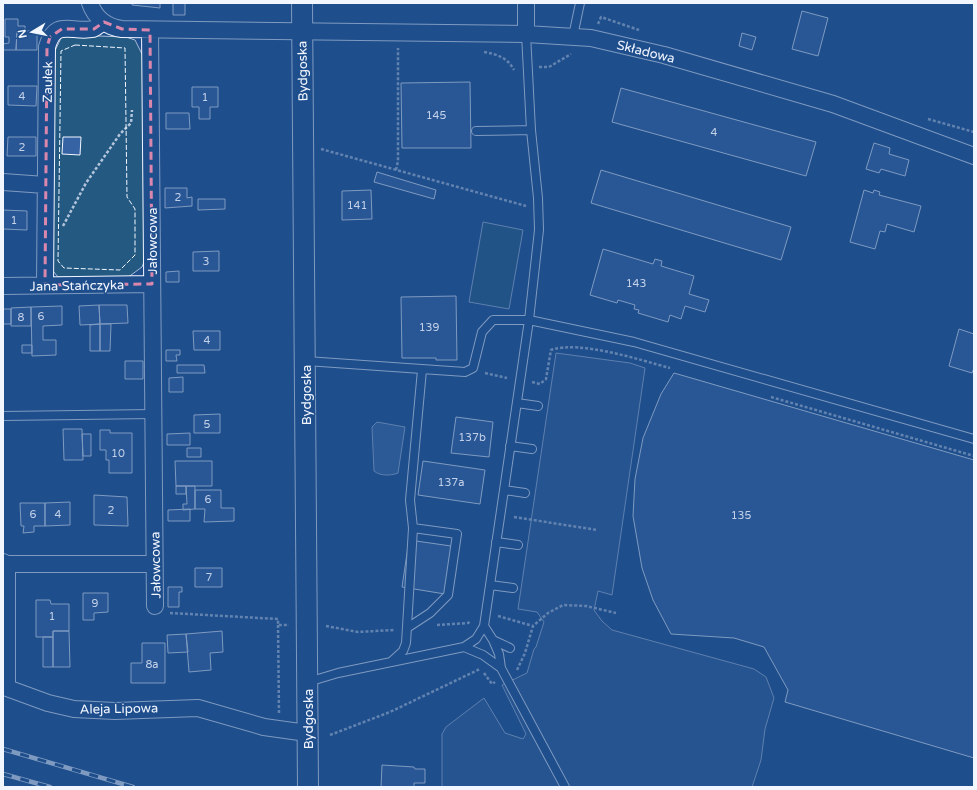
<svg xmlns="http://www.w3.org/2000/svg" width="977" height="790" font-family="'Varela Round',sans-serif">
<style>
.green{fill:#245a82;stroke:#a8bbd7}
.parking{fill:#305b95;stroke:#a8bbd7}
.water{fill:#3b69a3;stroke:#a8bbd7}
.building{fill:#3563a3;stroke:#f2f6ff}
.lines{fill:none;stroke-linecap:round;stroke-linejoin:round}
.service-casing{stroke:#f2f6ff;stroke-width:10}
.minor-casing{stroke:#f2f6ff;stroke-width:18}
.tertiary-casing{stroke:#f2f6ff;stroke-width:22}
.path{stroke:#b3c4dc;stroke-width:2.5;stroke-dasharray:3 2;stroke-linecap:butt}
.service{stroke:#1f4e8c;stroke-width:8}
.minor{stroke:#1f4e8c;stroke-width:16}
.tertiary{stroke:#1f4e8c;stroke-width:20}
.rail-casing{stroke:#f2f6ff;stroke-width:4.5}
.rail{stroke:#1f4e8c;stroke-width:3;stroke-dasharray:9;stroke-linecap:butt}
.fence{stroke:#f2f6ff;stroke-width:1;stroke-dasharray:5 2;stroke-linecap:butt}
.marked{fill:none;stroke:#da87ad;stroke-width:3;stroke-dasharray:8 5;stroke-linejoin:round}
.labels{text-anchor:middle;stroke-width:3;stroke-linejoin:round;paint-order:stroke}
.number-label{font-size:11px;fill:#c3d1e8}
.street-label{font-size:13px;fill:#f2f6ff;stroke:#1f4e8c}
</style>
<rect width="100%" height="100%" fill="#1f4e8c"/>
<path class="green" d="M 69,35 L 126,37 L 135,40 L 143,56 L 145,259 L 142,267 L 127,278 L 58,277 L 53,271 L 54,53 L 61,38 Z
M 483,222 L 523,230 L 509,309 L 469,302 Z"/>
<path class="parking" d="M 556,353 L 630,363 L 645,368 L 612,595 L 598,591 L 594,610 L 602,621 L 612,630 L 754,669 L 766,677 L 774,698 L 765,729 L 761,760 L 752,787 L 442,787 L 442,734 L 446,727 L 484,698 L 505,733 L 523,739 L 526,734 L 502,685 L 527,673 L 534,649 L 536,647 L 544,622 L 537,612 L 518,609 Z"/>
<path class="water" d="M 377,422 L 405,427 L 398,473 C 390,476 380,476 374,471 L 372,427 Z"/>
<path class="building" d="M 132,3 L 160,3 L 160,8 L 132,5 Z
M 173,3 L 185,3 L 185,15 L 173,15 Z
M 802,11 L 828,18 L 818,56 L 792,49 Z
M 5,19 L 18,19 L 18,26 L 25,26 L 25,31 L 17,31 L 16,50 L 3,50 L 3,44 L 9,43 L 9,37 L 5,37 Z
M 17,31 L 37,31 L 37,50 L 16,50 Z
M 742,33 L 756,37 L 752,50 L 739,46 Z
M 470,82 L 471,148 L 402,148 L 401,83 Z
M 8,86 L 37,86 L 36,106 L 8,105 Z
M 192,87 L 218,87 L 218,107 L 210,107 L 210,119 L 199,119 L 199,107 L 192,107 Z
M 621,88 L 816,142 L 806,176 L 612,122 Z
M 166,113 L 189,113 L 190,129 L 166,129 Z
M 8,137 L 36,137 L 36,156 L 7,156 Z
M 63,137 L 81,137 L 80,155 L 62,154 Z
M 874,143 L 890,148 L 889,154 L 909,160 L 905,176 L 881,169 L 879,173 L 866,169 Z
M 601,170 L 791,227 L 781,260 L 591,203 Z
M 377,172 L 436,190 L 434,199 L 374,182 Z
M 165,188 L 187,188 L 187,198 L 192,197 L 192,206 L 165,208 Z
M 371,190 L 372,219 L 342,220 L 342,191 Z
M 864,190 L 873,193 L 874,190 L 880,192 L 879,195 L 921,206 L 914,232 L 887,224 L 885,232 L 880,231 L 875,249 L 850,242 Z
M 198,199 L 225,199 L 225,209 L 198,210 Z
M 3,210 L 27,211 L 27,230 L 3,229 Z
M 603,249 L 653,264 L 655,259 L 662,261 L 661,266 L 694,276 L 689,294 L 709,300 L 705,312 L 685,306 L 681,319 L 670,315 L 668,322 L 638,313 L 639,310 L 634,309 L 635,305 L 618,300 L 617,303 L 590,295 Z
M 219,251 L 219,271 L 193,271 L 193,252 Z
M 179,271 L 179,282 L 166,282 L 166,272 Z
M 456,296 L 457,360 L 436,360 L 436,358 L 402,358 L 401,297 Z
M 99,305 L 127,305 L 128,323 L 100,324 Z
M 99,305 L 100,324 L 80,325 L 79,306 Z
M 62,306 L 62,325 L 43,326 L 43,340 L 56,340 L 56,355 L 32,356 L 31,307 Z
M 31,307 L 31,326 L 11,326 L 11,308 Z
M 3,309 L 11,309 L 11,324 L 3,324 Z
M 100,324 L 100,351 L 90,351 L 90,325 Z
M 100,324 L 111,324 L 110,351 L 100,351 Z
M 959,329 L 974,334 L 974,368 L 972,373 L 949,366 Z
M 193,331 L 220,331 L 220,350 L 194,350 Z
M 22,345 L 32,345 L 32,353 L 22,353 Z
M 166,350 L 180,350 L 180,355 L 176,355 L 177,361 L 166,361 Z
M 125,361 L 143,361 L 143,379 L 125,379 Z
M 177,365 L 204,365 L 205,373 L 177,373 Z
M 674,373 L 974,460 L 974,758 L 785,702 L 788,690 L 764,647 L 734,638 L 671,634 L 653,600 L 642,568 L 633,516 L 635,479 L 643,438 L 661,394 Z
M 183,377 L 183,392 L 169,392 L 169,378 Z
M 220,414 L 220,433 L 194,433 L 194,415 Z
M 456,417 L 493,422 L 489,457 L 451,453 Z
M 63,429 L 82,429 L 83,460 L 64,460 Z
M 100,430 L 110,430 L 110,433 L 132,433 L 132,473 L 109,473 L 109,460 L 106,460 L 106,450 L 100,450 Z
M 190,433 L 190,445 L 167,445 L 167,434 Z
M 82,434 L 91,434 L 91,456 L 83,456 Z
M 187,448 L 201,448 L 201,457 L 187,457 Z
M 175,461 L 212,461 L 212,486 L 176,486 Z
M 423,461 L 485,470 L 480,504 L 418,495 Z
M 176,486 L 186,486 L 186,494 L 176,494 Z
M 186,486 L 195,486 L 195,509 L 183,510 L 183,504 L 187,504 Z
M 195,490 L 221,490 L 221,508 L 234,508 L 234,521 L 204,522 L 205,509 L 195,509 Z
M 94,495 L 127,497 L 128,526 L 94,525 Z
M 70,502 L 70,525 L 45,526 L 45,503 Z
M 20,503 L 45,503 L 45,526 L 34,526 L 34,532 L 23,533 L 24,526 L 21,526 Z
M 190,509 L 190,521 L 168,521 L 168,510 Z
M 409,540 L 458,547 L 451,595 L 402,587 Z
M 195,568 L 222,568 L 222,587 L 195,587 Z
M 168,587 L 182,587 L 182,592 L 179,592 L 179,607 L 168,607 Z
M 83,593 L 108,593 L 108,612 L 94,613 L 94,620 L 83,620 Z
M 36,600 L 50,600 L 51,604 L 69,604 L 69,631 L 53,631 L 53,637 L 36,637 Z
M 53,631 L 69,631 L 70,667 L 53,667 Z
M 222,631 L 223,652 L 210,653 L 211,670 L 189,672 L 186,634 Z
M 186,634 L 188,652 L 168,653 L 167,635 Z
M 43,637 L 53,637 L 53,667 L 43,667 Z
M 142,643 L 165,643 L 165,683 L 131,683 L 131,663 L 142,663 Z
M 382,765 L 414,767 L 415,769 L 425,769 L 425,783 L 414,783 L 414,787 L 381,787 Z"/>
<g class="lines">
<defs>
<path id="service" d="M 573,36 L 580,3
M 476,131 L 531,130
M 306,361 L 465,372 L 473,368 L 482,332 L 493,320 L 529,320 L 634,342 L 974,439
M 517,403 L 538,406
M 3,416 L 153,414
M 510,446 L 532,449
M 504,490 L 525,493
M 496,542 L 518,545
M 490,585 L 513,588
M 484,626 L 493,640 L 510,648
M 407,628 L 430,613 L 448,595 L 457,534 L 413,528
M 493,640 L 499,654 L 501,668 L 565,787
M 464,647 L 483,655 L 501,668
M 392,661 L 403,651 L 406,643 L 413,528 L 410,500 L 422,370
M 308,682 L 338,673 L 464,647 L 476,639 L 484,626 L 529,320 L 539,230 L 538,198 L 531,130 L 526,34"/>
<path id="minor" d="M 90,3 C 95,18 107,27 122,29 L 526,34 L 591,38 L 664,55 L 833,104 L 974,156
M 150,30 L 155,606
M 526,34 L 526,3
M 3,182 L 45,185
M 45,285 L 47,47 C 55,18 71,33 93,29 C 96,28 100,24 104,22
M 3,286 L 152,284
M 3,562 L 7,564 L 154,564
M 7,564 L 7,688 L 48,703 L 74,709 L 115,711 L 198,708 L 264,727 L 307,733"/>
<path id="tertiary" d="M 302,3 L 308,787"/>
</defs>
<use href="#service" class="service-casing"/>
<use href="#minor" class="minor-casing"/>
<use href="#tertiary" class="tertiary-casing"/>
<path class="path" d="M 598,24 L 601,17 L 639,30
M 484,52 C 497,54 508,58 514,70
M 539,67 L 549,67 L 571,54
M 928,119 L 974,132
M 321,149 L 526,206
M 396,170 L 398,161 L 398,48
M 63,226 L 86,183 L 120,134 L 131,123 L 132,110
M 485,373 L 507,378
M 532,382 L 540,384 L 546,379 L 551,350 C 580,340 640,360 670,368
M 771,397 L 974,456
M 514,517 L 597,530
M 170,613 L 278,619 L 278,625 L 289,625
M 498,616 L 533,626
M 278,625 L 279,713
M 437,625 L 468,623 L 471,621
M 326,626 L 358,632 L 394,630
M 517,670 L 525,653 L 533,626 L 548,613 L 563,605 L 586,606 L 616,613
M 484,673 L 492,684 L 495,682
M 330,735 L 390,712 L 480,669"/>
<use href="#service" class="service"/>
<use href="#minor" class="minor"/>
<use href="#tertiary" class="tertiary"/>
<defs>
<path id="rail" d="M 3,749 L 133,787
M 3,774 L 50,787"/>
</defs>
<use href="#rail" class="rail-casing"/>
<use href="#rail" class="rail"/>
<path class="fence" d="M 75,45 L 125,48 L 127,197 L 135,209 L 135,255 L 120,270 L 64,268 L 58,261 L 61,51 Z"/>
</g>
<path d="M0 0H977V790H0ZM 104,22 L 122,29 L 150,30 L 152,284 L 45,285 L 47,47 L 50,37 L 62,29 L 94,29 Z" fill="#1f4e8c" fill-opacity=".55" fill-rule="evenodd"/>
<path class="marked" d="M 104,22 L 122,29 L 150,30 L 152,284 L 45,285 L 47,47 L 50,37 L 62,29 L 94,29 Z"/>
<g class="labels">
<g class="number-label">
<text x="22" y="100">4</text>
<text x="205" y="101">1</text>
<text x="436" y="119">145</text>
<text x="714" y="136">4</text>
<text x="22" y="151">2</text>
<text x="178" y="201">2</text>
<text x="357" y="209">141</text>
<text x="14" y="224">1</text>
<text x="206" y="265">3</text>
<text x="636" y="287">143</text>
<text x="41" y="320">6</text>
<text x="21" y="321">8</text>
<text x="429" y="331">139</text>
<text x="207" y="344">4</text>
<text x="207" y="428">5</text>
<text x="472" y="441">137b</text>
<text x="118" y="457">10</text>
<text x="451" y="486">137a</text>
<text x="208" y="503">6</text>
<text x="111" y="514">2</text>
<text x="33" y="518">6</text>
<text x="58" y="518">4</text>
<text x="741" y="519">135</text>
<text x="209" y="581">7</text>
<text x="95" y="607">9</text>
<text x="52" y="620">1</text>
<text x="152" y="668">8a</text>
</g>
<g class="street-label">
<text transform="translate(646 51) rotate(14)" y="5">Składowa</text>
<text transform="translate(302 71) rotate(-91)" y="5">Bydgoska</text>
<text transform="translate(47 82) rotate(-89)" y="5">Zaułek</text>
<text transform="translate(152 241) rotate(-90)" y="5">Jałowcowa</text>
<text transform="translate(77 285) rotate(-1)" y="5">Jana Stańczyka</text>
<text transform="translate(306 395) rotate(-90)" y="5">Bydgoska</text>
<text transform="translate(155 565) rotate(-91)" y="5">Jałowcowa</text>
<text transform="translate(119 708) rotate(-1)" y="5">Aleja Lipowa</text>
<text transform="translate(308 719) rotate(-90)" y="5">Bydgoska</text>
</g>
</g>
<rect width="977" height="790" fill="none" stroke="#f2f6ff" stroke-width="8"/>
<g transform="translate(32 32) rotate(260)" stroke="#1f4e8c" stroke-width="3" paint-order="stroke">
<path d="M0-3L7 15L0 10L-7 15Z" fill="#f2f6ff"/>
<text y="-6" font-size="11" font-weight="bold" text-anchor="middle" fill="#f2f6ff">N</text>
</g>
</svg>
